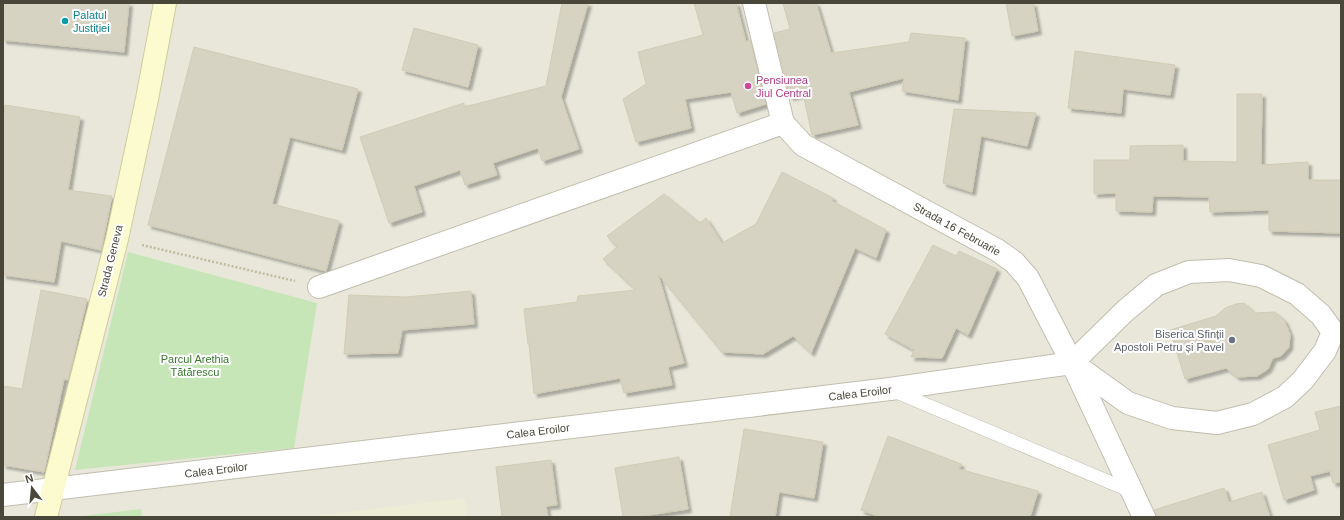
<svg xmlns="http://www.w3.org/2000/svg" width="1344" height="520" font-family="Arial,sans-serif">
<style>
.residential{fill:#e8e7da}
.education{fill:#edecd7}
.green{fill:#c6e6b7}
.building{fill:#d6d3c2;stroke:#d0ccb5;filter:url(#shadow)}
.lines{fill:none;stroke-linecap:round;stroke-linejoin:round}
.lane-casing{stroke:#c0beae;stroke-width:14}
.street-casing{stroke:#c0beae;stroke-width:24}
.secondary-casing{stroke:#cecd9c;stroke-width:24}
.path{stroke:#c1bda1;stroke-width:2.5;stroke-dasharray:2 2;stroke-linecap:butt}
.lane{stroke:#fff;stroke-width:13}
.street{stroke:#fff;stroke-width:22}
.secondary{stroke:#fcfbcf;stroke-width:22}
.culture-dot{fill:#0f9aa8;stroke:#fff;stroke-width:1.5}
.hotel-dot{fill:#d1479c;stroke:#fff;stroke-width:1.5}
.worship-dot{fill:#6b7280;stroke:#fff;stroke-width:1.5}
.labels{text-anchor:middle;stroke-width:4;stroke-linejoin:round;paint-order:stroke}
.culture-label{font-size:11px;fill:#0d838f;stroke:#fff;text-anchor:start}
.hotel-label{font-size:11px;fill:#b23c85;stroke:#fff;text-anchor:start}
.street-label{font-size:11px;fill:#49463a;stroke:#fff}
.worship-label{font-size:11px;fill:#5b616d;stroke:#fff;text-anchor:end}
.park-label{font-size:11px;fill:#3a782f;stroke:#fff}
</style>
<defs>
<filter id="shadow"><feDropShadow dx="3.5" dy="3.5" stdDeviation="1" flood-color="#0004"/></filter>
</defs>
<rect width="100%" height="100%" fill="#f5f4ec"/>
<path class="residential" d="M 3,3 L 1341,3 L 1341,517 L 3,517 Z"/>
<path class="education" d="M 465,498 L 467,517 L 306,517 Z"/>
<path class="green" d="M 128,252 L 317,303 L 294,448 L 75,470 Z
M 141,509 L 142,517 L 75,517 Z"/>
<path class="building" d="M 3,3 L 129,3 L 124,52 L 3,40 Z
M 562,3 L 588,3 L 561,97 L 579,149 L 542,161 L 538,148 L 493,163 L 497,175 L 465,185 L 460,170 L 414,186 L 422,212 L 389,223 L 360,137 L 464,103 L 464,107 L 546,86 Z
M 694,3 L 736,3 L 746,42 L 750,40 L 766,104 L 737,113 L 731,92 L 685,99 L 691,128 L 636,142 L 623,99 L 646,84 L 638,52 L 703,35 Z
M 783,3 L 816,3 L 831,53 L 909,42 L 911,33 L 965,38 L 958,100 L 902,91 L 904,78 L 849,92 L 858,125 L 812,135 L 803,94 L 790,97 L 774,33 L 790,29 Z
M 1006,3 L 1033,3 L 1038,31 L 1012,36 Z
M 414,28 L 478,45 L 468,87 L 402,70 Z
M 194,47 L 358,89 L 342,150 L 290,137 L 272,204 L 339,221 L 326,271 L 148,225 Z
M 1075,51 L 1175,65 L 1170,95 L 1123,89 L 1121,113 L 1068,108 Z
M 1237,94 L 1262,94 L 1261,165 L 1308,162 L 1308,180 L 1341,180 L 1341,233 L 1269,231 L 1269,210 L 1210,212 L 1209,197 L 1153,196 L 1152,212 L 1116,211 L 1116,193 L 1094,194 L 1094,160 L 1130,160 L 1130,146 L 1183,145 L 1183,161 L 1237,162 Z
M 5,105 L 80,117 L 68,190 L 112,196 L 101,250 L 61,241 L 54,282 L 3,275 L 3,118 Z
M 954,109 L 1036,113 L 1027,146 L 981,136 L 972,192 L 943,183 Z
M 782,172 L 833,198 L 832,201 L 886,230 L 876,258 L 855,248 L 811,353 L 793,336 L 763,354 L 722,352 L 658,274 L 684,363 L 668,367 L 672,385 L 624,393 L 620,378 L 534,394 L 529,344 L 528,344 L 524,309 L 577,302 L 578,296 L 636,290 L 603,259 L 617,247 L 607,236 L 664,194 L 700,223 L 706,218 L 722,243 L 756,224 Z
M 933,245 L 956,256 L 959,251 L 997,269 L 968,335 L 956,328 L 942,358 L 911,357 L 914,350 L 885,334 Z
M 41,290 L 87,299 L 68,380 L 64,379 L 44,472 L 3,465 L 3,386 L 22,389 Z
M 471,291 L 474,324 L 402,330 L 398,353 L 344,354 L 349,295 L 406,297 Z
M 1244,303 L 1255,313 L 1275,312 L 1284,320 L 1290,334 L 1289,347 L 1281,356 L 1273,358 L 1268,369 L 1257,376 L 1237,377 L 1226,368 L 1185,379 L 1170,330 L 1216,316 L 1225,308 L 1236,304 Z
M 1341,406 L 1341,482 L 1333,483 L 1330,471 L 1310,476 L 1314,490 L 1284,500 L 1268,445 L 1320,430 L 1315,412 Z
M 744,429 L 823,442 L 814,498 L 779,492 L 775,517 L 730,517 Z
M 888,436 L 961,464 L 959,469 L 1038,491 L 1030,517 L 880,517 L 861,510 Z
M 679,457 L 688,509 L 636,517 L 623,517 L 615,468 Z
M 551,460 L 557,505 L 546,506 L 548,517 L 502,517 L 496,467 Z
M 1224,488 L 1229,502 L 1262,492 L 1270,517 L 1156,517 L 1154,510 Z"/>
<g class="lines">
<defs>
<path id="lane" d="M 894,391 L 1133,492"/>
<path id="street" d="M 754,3 L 783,123 L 803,145 L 997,250 L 1014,262 L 1028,278 L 1072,363 L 1144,517
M 319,287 L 783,123
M 1075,365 L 1128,403 L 1172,418 L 1217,423 L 1253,414 L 1285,397 L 1303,380 L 1325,351 L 1333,332
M 3,495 L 890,389 L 1072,363 L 1125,311 L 1156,285 L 1189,272 L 1229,270 L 1261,276 L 1297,294 L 1321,315 L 1333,332"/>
<path id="secondary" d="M 46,517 L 117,239 L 147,99 L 165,3"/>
</defs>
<use href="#lane" class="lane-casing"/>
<use href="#street" class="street-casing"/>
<use href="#secondary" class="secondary-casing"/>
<path class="path" d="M 142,245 L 295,281"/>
<use href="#lane" class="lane"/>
<use href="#street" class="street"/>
<use href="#secondary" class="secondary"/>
</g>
<circle class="culture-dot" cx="65" cy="21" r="4"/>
<circle class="hotel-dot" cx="748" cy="86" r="4"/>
<circle class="worship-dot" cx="1232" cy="340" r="4"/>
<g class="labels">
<g class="culture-label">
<text x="73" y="19">Palatul<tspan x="73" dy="13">Justiției</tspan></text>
</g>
<g class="hotel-label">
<text x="756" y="84">Pensiunea<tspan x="756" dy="13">Jiul Central</tspan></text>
</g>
<g class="street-label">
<text transform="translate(957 229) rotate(29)" y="4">Strada 16 Februarie</text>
<text transform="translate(110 261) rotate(-76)" y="4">Strada Geneva</text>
<text transform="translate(860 393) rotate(-7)" y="4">Calea Eroilor</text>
<text transform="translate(538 431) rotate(-7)" y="4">Calea Eroilor</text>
<text transform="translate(216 470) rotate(-7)" y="4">Calea Eroilor</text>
</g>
<g class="worship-label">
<text x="1224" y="338">Biserica Sfinții<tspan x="1224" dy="13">Apostoli Petru și Pavel</tspan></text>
</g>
<g class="park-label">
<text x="195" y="363">Parcul Arethia<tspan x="195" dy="13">Tătărescu</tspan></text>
</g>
</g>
<rect width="1344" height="520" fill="none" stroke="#49463a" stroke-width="8"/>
<g transform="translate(32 488) rotate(344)" stroke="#ffffff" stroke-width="3" paint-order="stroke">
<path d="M0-3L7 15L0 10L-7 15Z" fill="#49463a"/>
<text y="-6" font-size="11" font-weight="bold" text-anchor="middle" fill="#49463a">N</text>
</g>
</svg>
